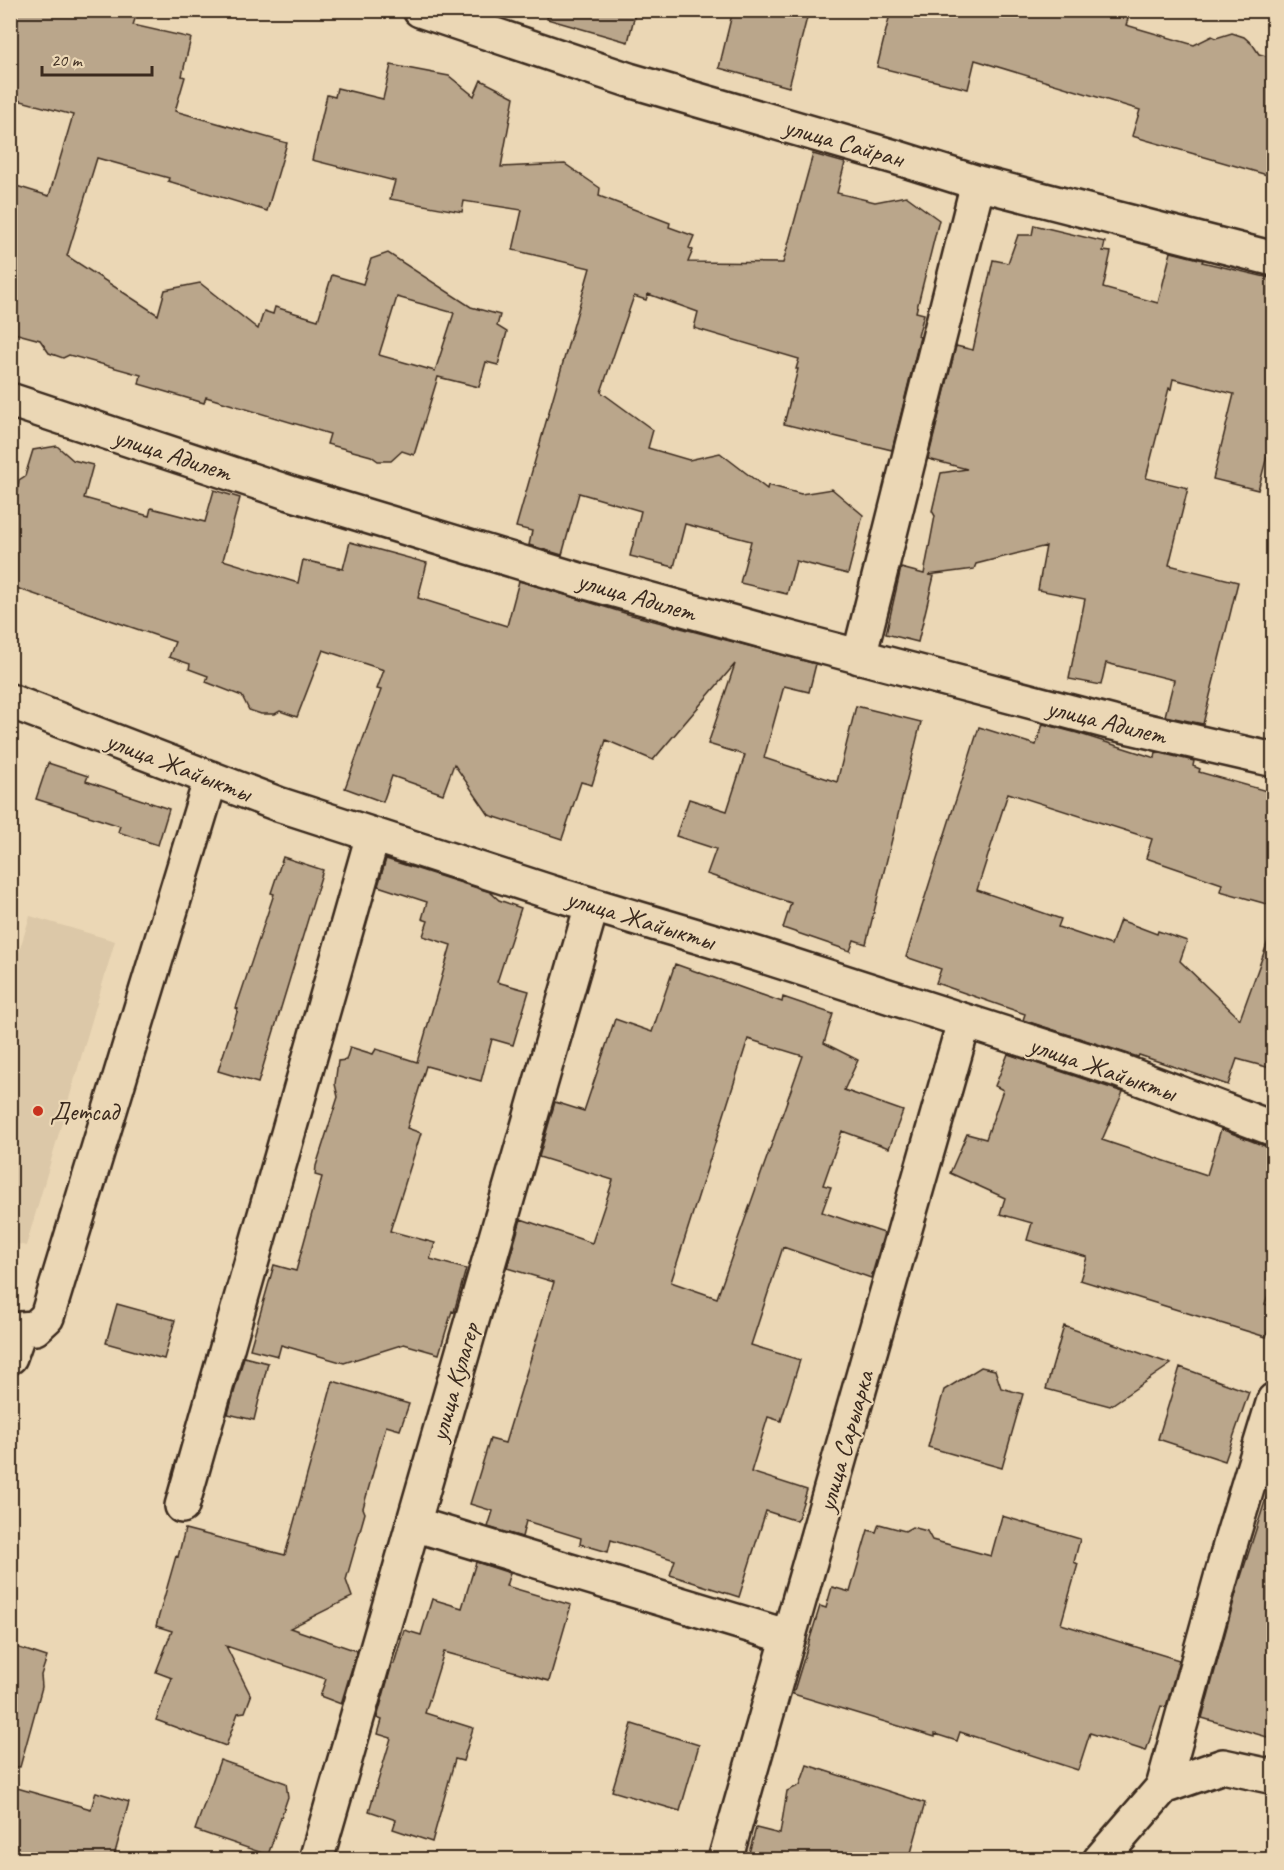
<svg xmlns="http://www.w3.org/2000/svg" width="1284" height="1870" font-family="Caveat,sans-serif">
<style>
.built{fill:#dcc8a8}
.building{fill:#baa68b;stroke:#3b2a1e;stroke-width:1.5;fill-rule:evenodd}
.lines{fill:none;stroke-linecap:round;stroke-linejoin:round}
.minor-casing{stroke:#3b2a1e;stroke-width:38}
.minor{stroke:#ebd7b5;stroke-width:33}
.poi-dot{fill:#c8321e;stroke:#ebd7b5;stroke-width:2}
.labels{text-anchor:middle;stroke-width:4.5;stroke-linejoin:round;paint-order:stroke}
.street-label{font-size:26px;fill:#3b2a1e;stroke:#ebd7b5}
.poi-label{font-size:26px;fill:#3b2a1e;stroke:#ebd7b5;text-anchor:start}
</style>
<rect width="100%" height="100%" fill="#ebd7b5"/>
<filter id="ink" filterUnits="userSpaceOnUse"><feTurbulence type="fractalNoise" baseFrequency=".0167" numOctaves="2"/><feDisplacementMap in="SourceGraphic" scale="12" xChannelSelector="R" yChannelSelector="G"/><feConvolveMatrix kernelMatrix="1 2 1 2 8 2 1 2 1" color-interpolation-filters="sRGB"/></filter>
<g filter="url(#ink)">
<path class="built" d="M 30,916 L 115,941 L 26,1246 L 11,1242 L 10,981 Z"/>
<path class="building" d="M 10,10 L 138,10 L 133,25 L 191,38 L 182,76 L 185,77 L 175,111 L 287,143 L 267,211 L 168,181 L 169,178 L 97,158 L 67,256 L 158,315 L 165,290 L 200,283 L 258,329 L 264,311 L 273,314 L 275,307 L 318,320 L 332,275 L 363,284 L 371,259 L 388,253 L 471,307 L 500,315 L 497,326 L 507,332 L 498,365 L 486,362 L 479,387 L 438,377 L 414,455 L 402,451 L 391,461 L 378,461 L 371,456 L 327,444 L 330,434 L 206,397 L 204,403 L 139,384 L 141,375 L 69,355 L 63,358 L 49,353 L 40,340 L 10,332 L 10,184 L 49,196 L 73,115 L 10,98 ZM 397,297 L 454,313 L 435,371 L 379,355 Z
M 548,10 L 636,10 L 628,42 L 547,19 Z
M 733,10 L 809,10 L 789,87 L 719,68 Z
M 891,10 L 1131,10 L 1126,25 L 1194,45 L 1212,36 L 1216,38 L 1232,33 L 1244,37 L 1253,45 L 1259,54 L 1274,58 L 1274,177 L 1132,136 L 1140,110 L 975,60 L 968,89 L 877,67 Z
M 391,65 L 449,76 L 474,96 L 481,80 L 514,97 L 501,167 L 565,164 L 600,188 L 599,196 L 670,223 L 669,227 L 694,236 L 689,248 L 693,250 L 688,262 L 783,263 L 813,154 L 845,163 L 837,193 L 875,202 L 906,196 L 939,220 L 916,312 L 924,314 L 918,336 L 920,337 L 892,450 L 784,424 L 798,369 L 796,369 L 799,359 L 694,328 L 698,312 L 648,294 L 646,300 L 634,296 L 601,392 L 653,430 L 648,448 L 689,460 L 720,453 L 767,489 L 768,485 L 801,494 L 832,489 L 863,515 L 848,574 L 796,561 L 787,594 L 740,583 L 751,541 L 685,524 L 674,567 L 630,556 L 641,511 L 579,493 L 562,555 L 529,545 L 532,531 L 516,527 L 590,268 L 513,250 L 522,210 L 464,201 L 462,212 L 390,199 L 395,181 L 312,160 L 327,95 L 335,97 L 337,88 L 383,99 Z
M 1034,225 L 1105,242 L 1103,251 L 1111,252 L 1103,288 L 1158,303 L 1171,252 L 1203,260 L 1202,262 L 1274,279 L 1274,430 L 1258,490 L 1213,479 L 1234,394 L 1173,379 L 1171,389 L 1169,388 L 1146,478 L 1188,488 L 1169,565 L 1238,582 L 1203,724 L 1165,716 L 1174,680 L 1106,663 L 1101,685 L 1069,679 L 1085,599 L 1038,590 L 1046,546 L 976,564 L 974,569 L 928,575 L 934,576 L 918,642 L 886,634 L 901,568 L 924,574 L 935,516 L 932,511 L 941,473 L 967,469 L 928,459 L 956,346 L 973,350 L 993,260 L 1008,263 L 1018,235 L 1032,235 Z
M 57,446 L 73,460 L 93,465 L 84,498 L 149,516 L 151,508 L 205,522 L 214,490 L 240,498 L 223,560 L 298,583 L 303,560 L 343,569 L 350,542 L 427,563 L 418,598 L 507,626 L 519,581 L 628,614 L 816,664 L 809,692 L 784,686 L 764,758 L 837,782 L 856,706 L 921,722 L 866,944 L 854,940 L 850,951 L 783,928 L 791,903 L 707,874 L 716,849 L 676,836 L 689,799 L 727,811 L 745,755 L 708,744 L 735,664 L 653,760 L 606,740 L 592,785 L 581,782 L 562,839 L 489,815 L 454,764 L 443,794 L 392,776 L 383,802 L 345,788 L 381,690 L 377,689 L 384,670 L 323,650 L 297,717 L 280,711 L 275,714 L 261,714 L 249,710 L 242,696 L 206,682 L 208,676 L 189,669 L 190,664 L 169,657 L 175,642 L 10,586 L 10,518 L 14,519 L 19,480 L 25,476 L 33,450 Z
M 1043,724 L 1077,733 L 1155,758 L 1156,752 L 1194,761 L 1193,766 L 1200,769 L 1199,772 L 1274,793 L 1274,906 L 1220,891 L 1222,884 L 1146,858 L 1152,839 L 1008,793 L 977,890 L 1061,919 L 1058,927 L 1111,945 L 1120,920 L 1157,934 L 1158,931 L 1187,941 L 1180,961 L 1240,1019 L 1270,936 L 1274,937 L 1274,1069 L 1237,1059 L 1228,1085 L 1139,1055 L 1138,1057 L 1023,1020 L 1025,1014 L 936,983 L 941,969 L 906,957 L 979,727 L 1036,745 Z
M 48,763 L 88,776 L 86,781 L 169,809 L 158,845 L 118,832 L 120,826 L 36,799 Z
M 283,857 L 323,870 L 258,1083 L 218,1071 L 238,1009 L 236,1008 L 274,894 L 271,893 Z
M 386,859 L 490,892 L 499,900 L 521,908 L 497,982 L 529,991 L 513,1045 L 492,1039 L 481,1081 L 426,1066 L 407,1128 L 421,1133 L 390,1231 L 435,1243 L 430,1259 L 466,1269 L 454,1312 L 452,1311 L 439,1354 L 404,1344 L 344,1363 L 281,1345 L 278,1356 L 250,1349 L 274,1265 L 296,1271 L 322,1177 L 315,1175 L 316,1166 L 338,1097 L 335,1084 L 338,1061 L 346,1060 L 350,1047 L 373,1054 L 376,1049 L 417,1062 L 451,945 L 423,936 L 428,921 L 422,919 L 427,902 L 378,886 Z
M 675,964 L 782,1002 L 783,997 L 833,1014 L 824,1043 L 858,1060 L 844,1090 L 903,1111 L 889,1148 L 842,1131 L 823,1185 L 831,1187 L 822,1212 L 884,1233 L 871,1278 L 783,1247 L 751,1345 L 800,1360 L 781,1421 L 768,1417 L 751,1472 L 807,1490 L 797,1521 L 766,1511 L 739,1597 L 670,1575 L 675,1560 L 611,1540 L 608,1552 L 580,1544 L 581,1538 L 526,1521 L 522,1537 L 488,1527 L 493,1511 L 470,1504 L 490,1439 L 505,1443 L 554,1282 L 507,1268 L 521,1219 L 592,1243 L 613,1180 L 539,1157 L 555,1102 L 584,1111 L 615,1019 L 652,1032 ZM 748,1039 L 803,1056 L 717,1298 L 671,1282 Z
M 1008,1054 L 1123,1092 L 1102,1140 L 1207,1175 L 1221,1129 L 1267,1147 L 1274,1147 L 1274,1277 L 1265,1304 L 1274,1307 L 1274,1312 L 1266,1337 L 1080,1280 L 1087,1257 L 1027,1240 L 1032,1223 L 1000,1214 L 1005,1198 L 950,1173 L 967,1134 L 986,1139 L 1003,1090 L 995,1086 Z
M 117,1304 L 175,1320 L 164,1359 L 106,1343 Z
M 1064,1326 L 1171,1364 L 1110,1406 L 1046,1389 Z
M 244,1357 L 268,1363 L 254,1420 L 228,1414 Z
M 981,1367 L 995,1370 L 1001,1388 L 1023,1394 L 1002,1468 L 928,1447 L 944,1390 Z
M 1180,1367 L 1249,1392 L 1225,1461 L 1158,1439 Z
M 333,1381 L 409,1404 L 400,1430 L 386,1426 L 363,1508 L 365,1513 L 346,1580 L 352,1597 L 290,1628 L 357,1651 L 341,1704 L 320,1696 L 326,1679 L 226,1646 L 251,1696 L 245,1712 L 238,1713 L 226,1746 L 156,1720 L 172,1678 L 156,1672 L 172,1631 L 156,1626 L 176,1556 L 178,1557 L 185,1529 L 285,1555 Z
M 1267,1495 L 1274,1496 L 1274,1739 L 1202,1718 L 1238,1586 Z
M 1002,1516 L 1080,1539 L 1074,1562 L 1078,1564 L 1061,1624 L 1179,1660 L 1166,1707 L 1161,1706 L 1146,1751 L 1090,1733 L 1078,1770 L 960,1732 L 957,1741 L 935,1734 L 935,1737 L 793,1694 L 820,1606 L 826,1608 L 832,1587 L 850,1592 L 868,1530 L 876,1532 L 879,1524 L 905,1531 L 912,1527 L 927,1531 L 932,1540 L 991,1556 Z
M 476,1562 L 510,1573 L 506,1586 L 571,1605 L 549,1681 L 444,1652 L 425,1713 L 473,1728 L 463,1761 L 455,1759 L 432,1842 L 393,1829 L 396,1820 L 369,1811 L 391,1738 L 378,1734 L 382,1720 L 377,1718 L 392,1664 L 394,1664 L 404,1630 L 421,1635 L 432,1599 L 462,1608 Z
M 10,1645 L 47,1657 L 41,1675 L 42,1687 L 20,1767 L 10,1766 Z
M 632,1724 L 699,1745 L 680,1811 L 612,1791 Z
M 220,1760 L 286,1783 L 288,1797 L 268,1855 L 195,1830 Z
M 807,1765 L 925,1803 L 909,1860 L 747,1860 L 756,1828 L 780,1834 L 787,1791 L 800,1785 Z
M 10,1786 L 91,1809 L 96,1792 L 129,1802 L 113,1860 L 10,1860 Z"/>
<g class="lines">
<defs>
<path id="minor" d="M 420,10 L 629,80 L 895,157 L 978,183 L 1274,259
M 10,400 L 290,493 L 579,580 L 789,638 L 1113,723 L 1274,760
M 859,657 L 978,183
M 10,701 L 278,804 L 553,893 L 757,954 L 1118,1070 L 1274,1129
M 10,1357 L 20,1329 L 35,1328 L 47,1317 L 211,778
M 182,1506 L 373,835
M 414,1524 L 789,1637
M 1163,1787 L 1223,1766 L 1274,1777
M 316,1860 L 592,905
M 725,1860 L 964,1022
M 1100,1860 L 1163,1787 L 1232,1538 L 1274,1400"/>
</defs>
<use href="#minor" class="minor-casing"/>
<use href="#minor" class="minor"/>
</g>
</g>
<circle class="poi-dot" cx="38" cy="1111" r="6"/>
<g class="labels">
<g class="street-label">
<text transform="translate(844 142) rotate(16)" y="9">улица Сайран</text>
<text transform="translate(173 454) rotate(18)" y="9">улица Адилет</text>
<text transform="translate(637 596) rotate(16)" y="9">улица Адилет</text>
<text transform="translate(1107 721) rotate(14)" y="9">улица Адилет</text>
<text transform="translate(179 766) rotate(21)" y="9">улица Жайыкты</text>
<text transform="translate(641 919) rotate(17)" y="9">улица Жайыкты</text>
<text transform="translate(1103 1068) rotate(19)" y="9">улица Жайыкты</text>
<text transform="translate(454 1382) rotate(-74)" y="9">улица Кулагер</text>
<text transform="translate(845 1441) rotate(-74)" y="9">улица Сарыарка</text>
</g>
<g class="poi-label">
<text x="50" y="1120">Детсад</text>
</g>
</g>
<rect width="1284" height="1870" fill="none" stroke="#ebd7b5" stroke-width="36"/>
<rect x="18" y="18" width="1248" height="1834" fill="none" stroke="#3b2a1e" stroke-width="2" filter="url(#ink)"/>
<path d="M42 66v9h110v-9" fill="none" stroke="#3b2a1e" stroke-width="3"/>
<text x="51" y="66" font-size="18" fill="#3b2a1e" stroke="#ebd7b5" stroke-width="4.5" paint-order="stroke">20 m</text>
</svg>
